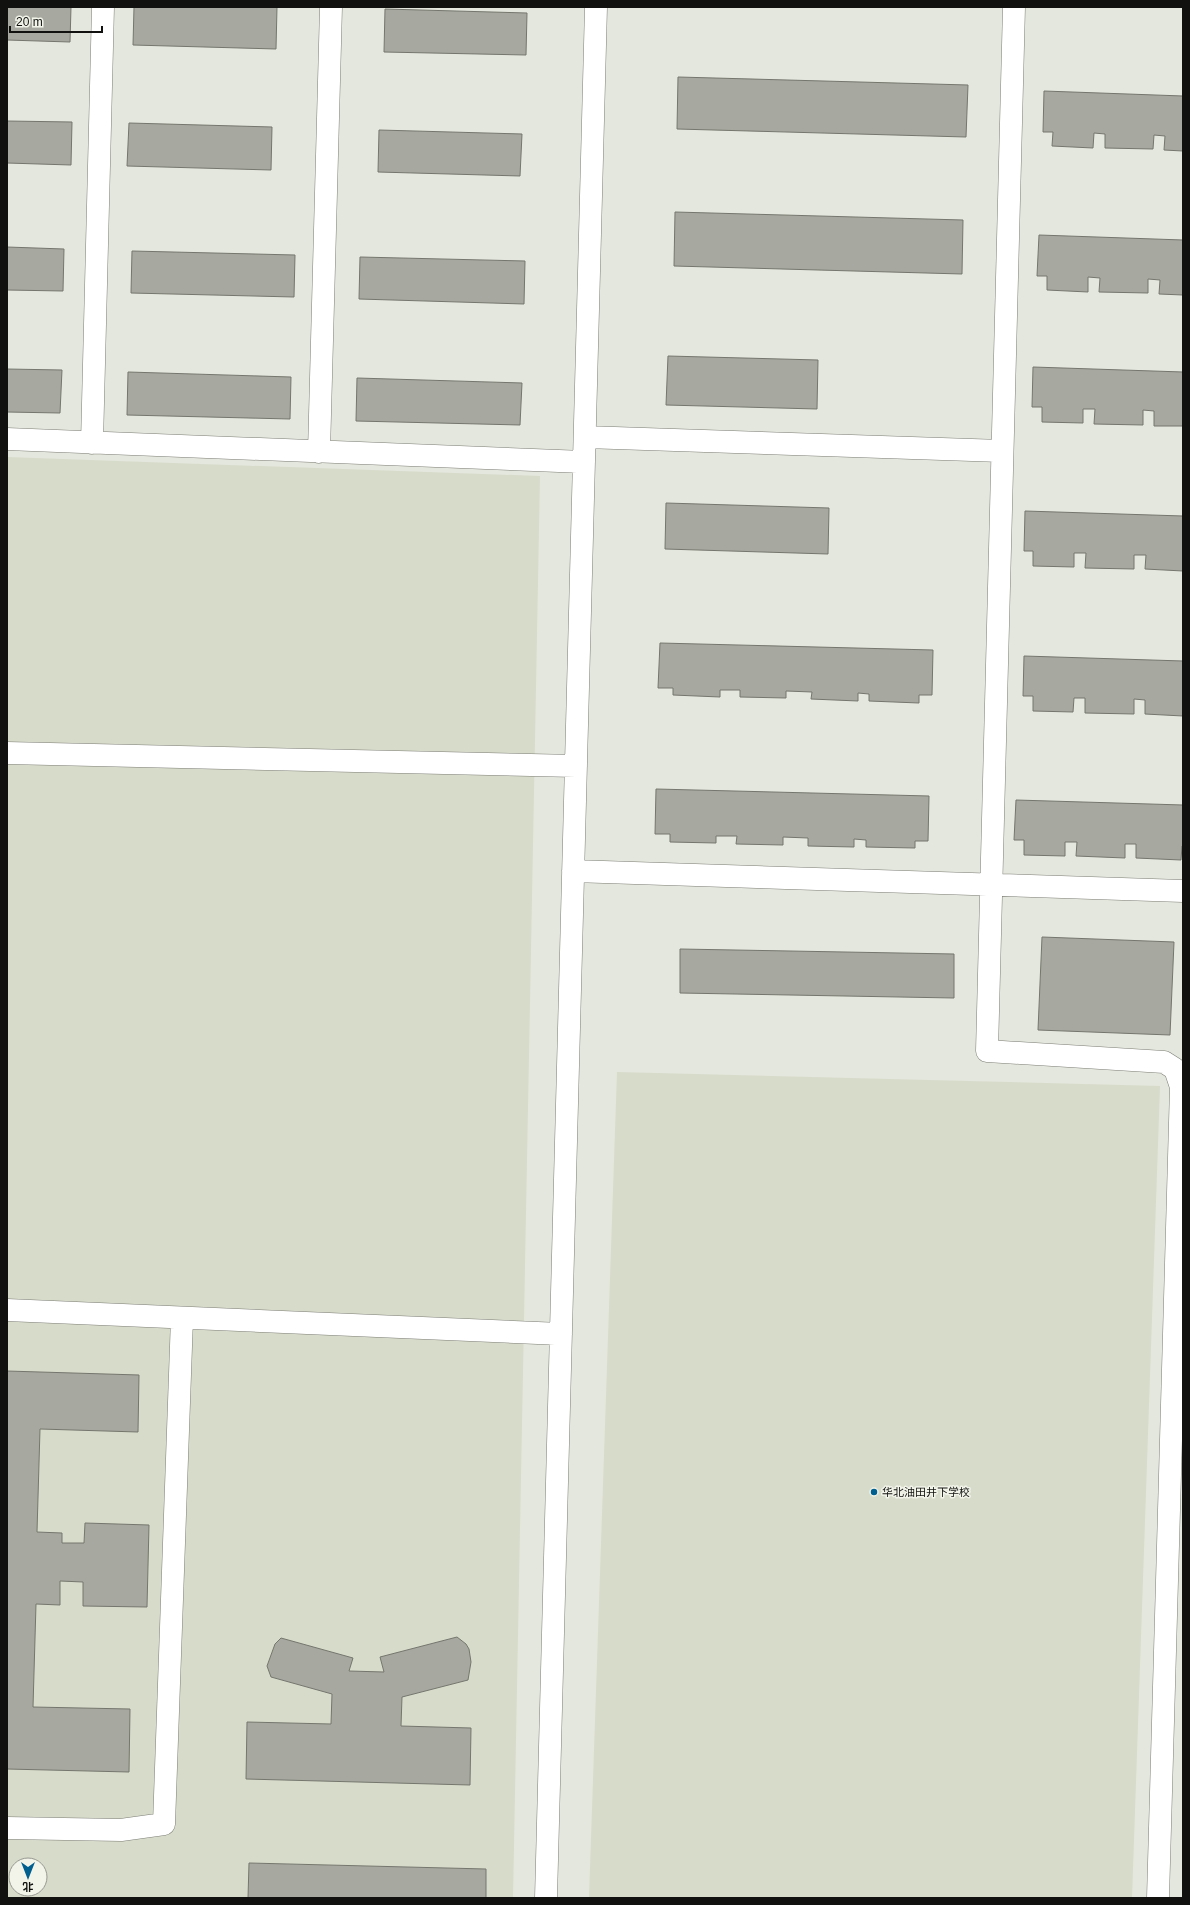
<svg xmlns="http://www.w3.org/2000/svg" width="1190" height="1905" font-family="Helvetica,'Noto Sans SC',sans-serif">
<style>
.built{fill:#d7dbca;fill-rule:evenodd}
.building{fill:#a7a9a0;stroke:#75776e}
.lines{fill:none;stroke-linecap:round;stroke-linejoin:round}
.minor-casing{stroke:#7c7e75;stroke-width:23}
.minor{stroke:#fff;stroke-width:22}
.poi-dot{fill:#005f8f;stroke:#f2f4ea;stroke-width:1.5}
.labels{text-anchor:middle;stroke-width:3;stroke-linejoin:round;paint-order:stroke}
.poi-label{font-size:11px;fill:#11120f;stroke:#f2f4ea;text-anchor:start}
</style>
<rect width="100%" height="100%" fill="#e4e7dd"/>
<path class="built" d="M 7,457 L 540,476 L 513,1898 L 7,1898 ZM 16,1865 L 40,1865 L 40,1889 L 16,1889 Z
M 617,1072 L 1160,1086 L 1132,1898 L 589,1898 Z"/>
<path class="building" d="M 7,7 L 71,7 L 70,42 L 7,40 Z
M 134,7 L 277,7 L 276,49 L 133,45 Z
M 385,9 L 527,13 L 526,55 L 384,52 Z
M 678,77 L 968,85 L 966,137 L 677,129 Z
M 1044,91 L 1183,96 L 1183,151 L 1164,150 L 1165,136 L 1154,135 L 1153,149 L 1105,148 L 1105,134 L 1094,133 L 1093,148 L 1052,146 L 1053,132 L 1043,132 Z
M 7,121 L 72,122 L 71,165 L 7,163 Z
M 129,123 L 272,127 L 271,170 L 127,166 Z
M 379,130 L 522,134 L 520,176 L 378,172 Z
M 675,212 L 963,220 L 962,274 L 674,266 Z
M 1039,235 L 1183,240 L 1183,295 L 1159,294 L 1160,280 L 1148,279 L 1148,293 L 1099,292 L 1100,278 L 1088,277 L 1088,292 L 1047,290 L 1047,276 L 1037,276 Z
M 7,247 L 64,249 L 63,291 L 7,290 Z
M 132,251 L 295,255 L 294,297 L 131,293 Z
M 360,257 L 525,261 L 524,304 L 359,299 Z
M 668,356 L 818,360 L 817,409 L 666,405 Z
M 1033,367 L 1183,372 L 1183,426 L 1154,426 L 1154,411 L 1143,410 L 1143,425 L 1094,424 L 1095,409 L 1083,409 L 1083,423 L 1042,422 L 1042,407 L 1032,407 Z
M 7,369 L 62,370 L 60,413 L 7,412 Z
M 128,372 L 291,377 L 290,419 L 127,415 Z
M 357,378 L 522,383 L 520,425 L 356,421 Z
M 666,503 L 829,508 L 828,554 L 665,549 Z
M 1025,511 L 1183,516 L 1183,571 L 1145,569 L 1146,555 L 1134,555 L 1134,569 L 1085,568 L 1086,553 L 1074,553 L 1074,567 L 1033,566 L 1033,551 L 1024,551 Z
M 660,643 L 933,650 L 932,695 L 919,695 L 919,703 L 869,701 L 869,694 L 858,693 L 858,701 L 811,699 L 812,692 L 786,691 L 786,698 L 740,697 L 740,690 L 720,690 L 720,697 L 673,695 L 673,688 L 658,688 Z
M 1024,656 L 1183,661 L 1183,716 L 1145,714 L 1145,700 L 1134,699 L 1134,714 L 1085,713 L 1085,698 L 1074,698 L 1073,712 L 1033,711 L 1033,696 L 1023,696 Z
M 656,789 L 929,796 L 928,841 L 915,841 L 915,848 L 866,847 L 866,840 L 854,839 L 854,847 L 808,846 L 808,838 L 783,837 L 783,845 L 736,844 L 737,836 L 716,836 L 716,843 L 670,842 L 670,834 L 655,834 Z
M 1016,800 L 1183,805 L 1183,846 L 1182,846 L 1181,860 L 1136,858 L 1136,844 L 1125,844 L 1125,858 L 1076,856 L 1077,842 L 1065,842 L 1065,856 L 1024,855 L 1024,840 L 1014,840 Z
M 1042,937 L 1174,942 L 1170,1035 L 1038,1030 Z
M 680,949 L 954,954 L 954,998 L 680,993 Z
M 7,1371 L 139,1375 L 138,1432 L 40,1429 L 37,1532 L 62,1533 L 62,1543 L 84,1543 L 85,1523 L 149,1525 L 147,1607 L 83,1606 L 83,1582 L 60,1581 L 60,1605 L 36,1604 L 33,1707 L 130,1709 L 129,1772 L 7,1769 Z
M 457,1637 L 466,1644 L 469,1649 L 471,1662 L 468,1680 L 402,1697 L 401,1726 L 471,1728 L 470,1785 L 246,1779 L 247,1722 L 331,1724 L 332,1694 L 271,1677 L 267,1666 L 275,1644 L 281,1638 L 353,1658 L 349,1671 L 384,1672 L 380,1657 Z
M 249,1863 L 486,1869 L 486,1898 L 248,1898 Z"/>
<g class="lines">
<defs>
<path id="minor" d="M 1014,7 L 987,1051 L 1164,1062 L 1175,1069 L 1181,1087 L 1158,1898
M 585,437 L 1002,451
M 7,439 L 584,462
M 92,443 L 103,7
M 319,452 L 331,7
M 7,753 L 576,766
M 573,871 L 1183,891
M 7,1310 L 561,1334
M 7,1828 L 121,1830 L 164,1824 L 182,1318
M 546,1898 L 596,7"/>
</defs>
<use href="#minor" class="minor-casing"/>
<use href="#minor" class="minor"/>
</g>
<circle class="poi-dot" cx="874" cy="1492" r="4"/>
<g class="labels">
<g class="poi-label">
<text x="882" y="1496">华北油田井下学校</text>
</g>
</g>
<rect width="1190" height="1905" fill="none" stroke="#11120f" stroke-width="16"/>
<g transform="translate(28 1877) rotate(180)"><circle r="19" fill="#f2f4ea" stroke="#989a92"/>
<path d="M0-3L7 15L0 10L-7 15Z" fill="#005f8f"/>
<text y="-6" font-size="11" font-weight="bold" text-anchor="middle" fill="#11120f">北</text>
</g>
<path d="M10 26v6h92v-6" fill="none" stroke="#11120f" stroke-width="2"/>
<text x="16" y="26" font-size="12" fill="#11120f" stroke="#f2f4ea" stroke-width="3" paint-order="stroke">20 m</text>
</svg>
